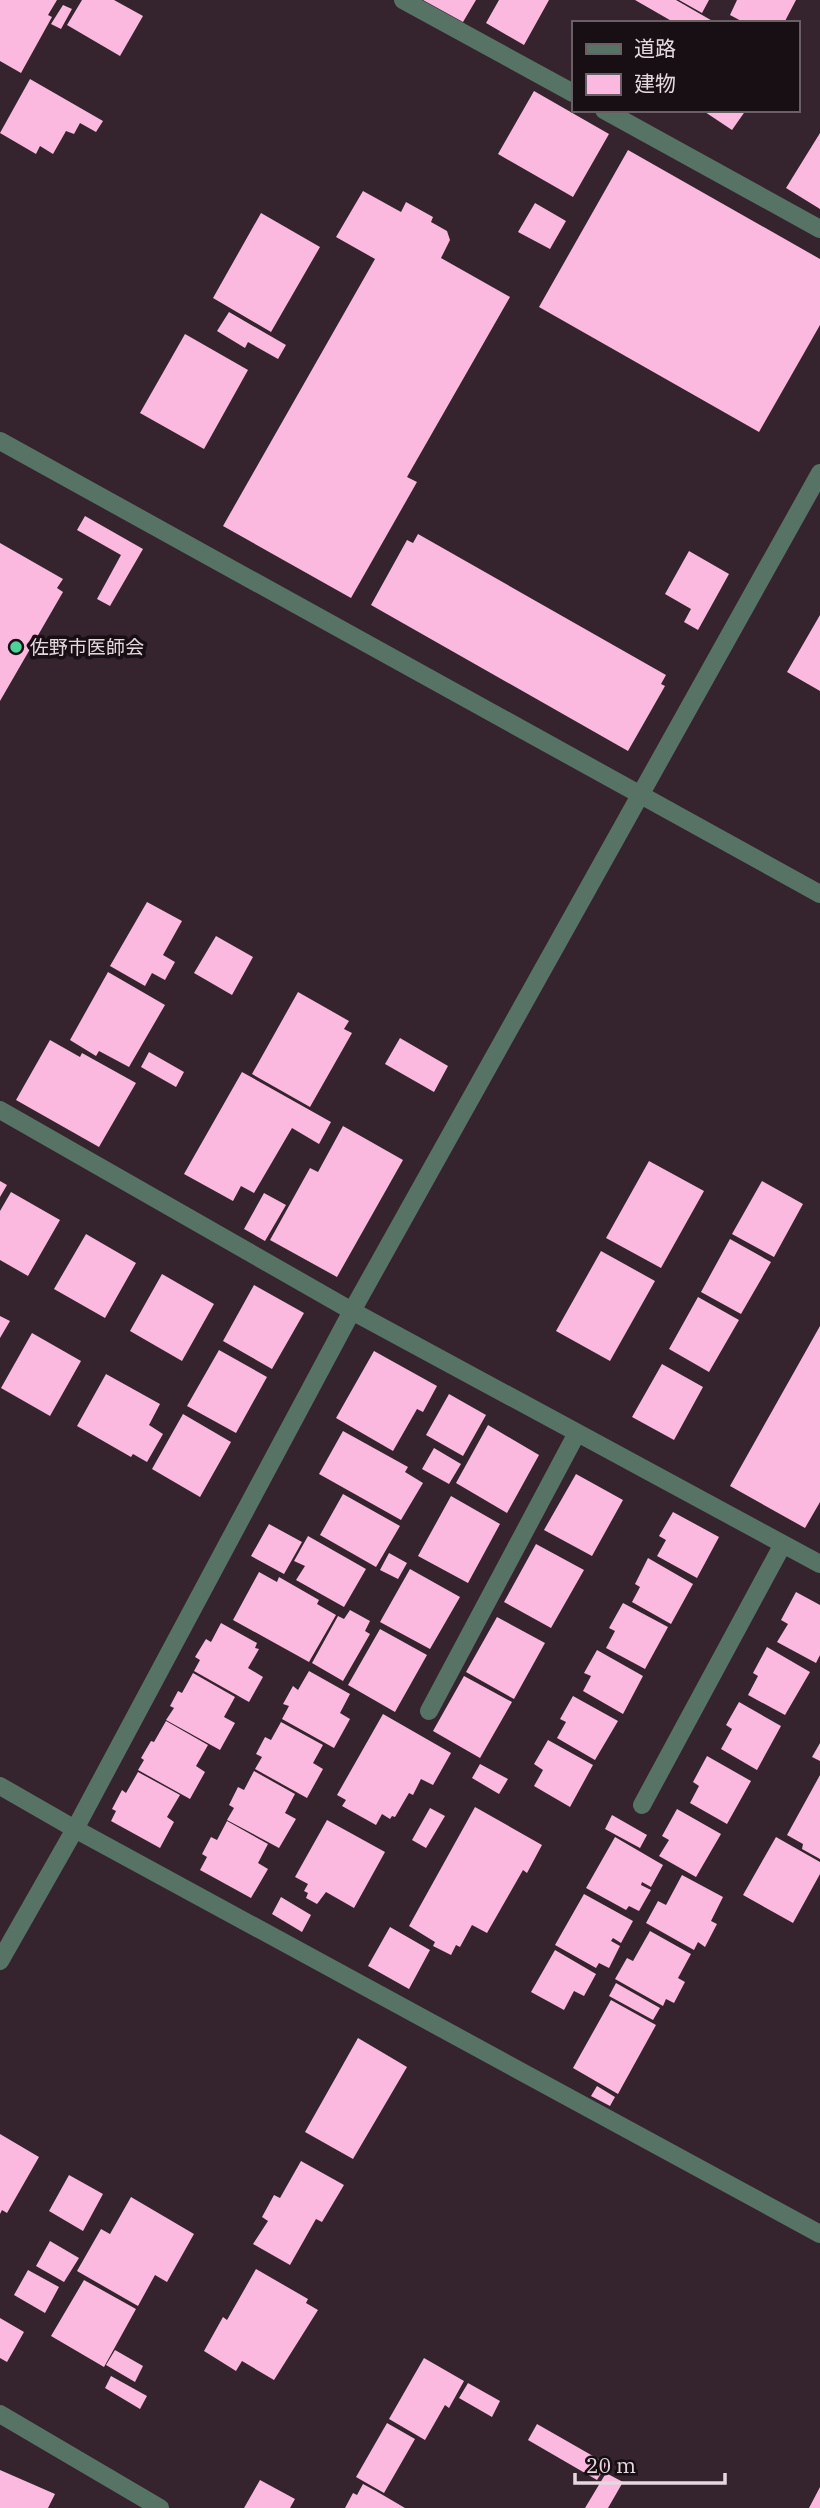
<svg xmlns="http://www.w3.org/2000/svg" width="820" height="2508" font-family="'IBM Plex Serif','Noto Sans JP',serif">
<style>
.building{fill:#fbb9df}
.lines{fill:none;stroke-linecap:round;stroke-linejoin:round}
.minor{stroke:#577365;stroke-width:18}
.poi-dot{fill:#4ad49c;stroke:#170f14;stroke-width:2.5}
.labels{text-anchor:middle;stroke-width:7;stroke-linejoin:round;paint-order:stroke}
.poi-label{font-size:19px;fill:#e5d8df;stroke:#170f14;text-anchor:start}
</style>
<rect width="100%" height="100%" fill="#35232d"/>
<path class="building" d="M 0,0 L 57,0 L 48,15 L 52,17 L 21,73 L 0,61 Z
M 82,0 L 114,0 L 143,16 L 120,56 L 67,25 Z
M 423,0 L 476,0 L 463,22 Z
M 499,0 L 549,0 L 524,45 L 486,23 Z
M 635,0 L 676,0 L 716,23 L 675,23 Z
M 679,0 L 709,0 L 702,13 Z
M 737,0 L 796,0 L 784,23 L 745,23 L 730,15 Z
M 63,5 L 72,9 L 61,29 L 51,24 Z
M 30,79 L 103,121 L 96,132 L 80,123 L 74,134 L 66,131 L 53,154 L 40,146 L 36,154 L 0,133 Z
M 534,91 L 609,134 L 573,197 L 498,154 Z
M 702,110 L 746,110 L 732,130 Z
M 820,133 L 820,209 L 786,188 Z
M 628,150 L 820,259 L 820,325 L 759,432 L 539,307 Z
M 363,191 L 401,212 L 406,202 L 433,217 L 431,222 L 447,231 L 450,240 L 441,258 L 510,297 L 407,477 L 417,482 L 351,598 L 223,526 L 375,259 L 336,237 Z
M 535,203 L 566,221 L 550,249 L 518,232 Z
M 261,213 L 320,247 L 271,332 L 213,298 Z
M 229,312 L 286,345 L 278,359 L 248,342 L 245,348 L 217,331 Z
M 185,334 L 248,370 L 204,449 L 140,413 Z
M 85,516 L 143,549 L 110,606 L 97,599 L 121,555 L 77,530 Z
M 418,534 L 666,675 L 661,684 L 665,686 L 628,751 L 371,605 L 407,540 L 413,543 Z
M 0,543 L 63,579 L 57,588 L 63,592 L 0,701 Z
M 689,551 L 729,574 L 698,630 L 684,622 L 691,609 L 665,594 Z
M 820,615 L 820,691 L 787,672 Z
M 147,902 L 182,921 L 163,955 L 175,962 L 165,980 L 152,973 L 145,986 L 110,966 Z
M 216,936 L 253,957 L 232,995 L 194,973 Z
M 108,972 L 165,1005 L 129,1067 L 99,1051 L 96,1056 L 70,1040 Z
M 298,992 L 349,1021 L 344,1029 L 352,1033 L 310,1107 L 252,1074 Z
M 400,1038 L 448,1066 L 434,1092 L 385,1064 Z
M 50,1040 L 80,1057 L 82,1053 L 136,1083 L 99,1147 L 16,1100 Z
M 149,1052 L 184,1072 L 176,1087 L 141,1067 Z
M 242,1072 L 331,1122 L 319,1144 L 292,1128 L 254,1193 L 241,1186 L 233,1201 L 184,1174 Z
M 343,1126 L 403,1160 L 337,1277 L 270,1240 L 310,1168 L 318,1172 Z
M 649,1161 L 704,1191 L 661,1268 L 606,1238 Z
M 0,1181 L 7,1185 L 0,1197 Z
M 762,1181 L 803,1204 L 774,1257 L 732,1234 Z
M 11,1192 L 60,1220 L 28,1276 L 0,1260 L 0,1211 Z
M 264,1193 L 286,1205 L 265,1241 L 244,1229 Z
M 86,1234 L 136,1263 L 105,1318 L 54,1289 Z
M 730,1239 L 771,1262 L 741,1314 L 701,1292 Z
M 601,1251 L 655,1281 L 610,1361 L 556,1331 Z
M 162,1274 L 214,1304 L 182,1361 L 130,1331 Z
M 254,1285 L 304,1313 L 272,1369 L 223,1341 Z
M 698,1297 L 739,1320 L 709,1372 L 669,1349 Z
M 0,1316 L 10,1321 L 0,1338 Z
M 820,1326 L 820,1502 L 805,1528 L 730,1486 Z
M 32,1333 L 81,1361 L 50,1416 L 1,1388 Z
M 219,1350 L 267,1377 L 236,1433 L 187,1406 Z
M 374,1351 L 437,1386 L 423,1412 L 417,1409 L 393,1451 L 336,1418 Z
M 662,1364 L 703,1387 L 674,1440 L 632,1417 Z
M 106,1374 L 160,1404 L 149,1425 L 163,1434 L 147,1462 L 133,1454 L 131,1457 L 77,1426 Z
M 449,1394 L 486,1415 L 463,1456 L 426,1435 Z
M 183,1414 L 231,1442 L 200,1497 L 152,1469 Z
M 488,1425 L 539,1455 L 507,1513 L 456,1483 Z
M 343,1431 L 408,1467 L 405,1472 L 423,1483 L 401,1520 L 319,1474 Z
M 434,1448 L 461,1464 L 449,1484 L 422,1469 Z
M 576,1474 L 623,1500 L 592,1556 L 544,1530 Z
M 343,1494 L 400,1526 L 376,1567 L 320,1535 Z
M 451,1496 L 500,1524 L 468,1583 L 418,1556 Z
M 673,1512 L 719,1537 L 697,1578 L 657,1556 L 666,1540 L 659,1536 Z
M 269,1524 L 302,1542 L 284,1574 L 251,1556 Z
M 308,1536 L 366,1569 L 344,1607 L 296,1580 L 305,1566 L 294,1561 Z
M 536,1544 L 584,1570 L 551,1628 L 504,1602 Z
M 389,1553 L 407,1563 L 398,1579 L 380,1570 Z
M 648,1558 L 693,1584 L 671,1624 L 632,1602 L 640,1587 L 635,1584 Z
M 410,1569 L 460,1597 L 430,1649 L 380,1622 Z
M 259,1572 L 277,1582 L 279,1577 L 319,1600 L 317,1604 L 336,1615 L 309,1662 L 233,1620 Z
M 796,1592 L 820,1605 L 820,1655 L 816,1663 L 777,1642 L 788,1624 L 781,1620 Z
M 623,1603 L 668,1627 L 645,1669 L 606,1648 L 615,1631 L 609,1628 Z
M 350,1610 L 370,1621 L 365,1631 L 370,1634 L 343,1681 L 312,1663 L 338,1616 L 344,1619 Z
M 497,1617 L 545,1643 L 514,1699 L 466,1672 Z
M 221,1623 L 257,1643 L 255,1648 L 259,1649 L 248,1668 L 263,1677 L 249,1702 L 194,1671 L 200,1660 L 195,1657 L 206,1639 L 211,1642 Z
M 380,1629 L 427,1655 L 395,1712 L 348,1685 Z
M 767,1647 L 810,1672 L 785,1715 L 748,1695 L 758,1676 L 753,1673 Z
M 597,1650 L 643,1676 L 623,1714 L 583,1691 L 591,1676 L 584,1673 Z
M 309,1671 L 350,1694 L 340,1713 L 350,1719 L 334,1748 L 282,1719 L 289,1706 L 283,1704 L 293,1686 L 298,1690 Z
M 193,1673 L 235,1697 L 224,1717 L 235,1723 L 220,1750 L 166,1720 L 174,1708 L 170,1706 L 178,1691 L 182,1693 Z
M 464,1676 L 512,1702 L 480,1758 L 433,1731 Z
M 573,1696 L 618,1721 L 595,1760 L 557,1738 L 566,1722 L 560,1719 Z
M 739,1702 L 781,1726 L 757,1770 L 721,1749 L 732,1729 L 726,1725 Z
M 383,1714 L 451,1753 L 433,1785 L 421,1779 L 413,1795 L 409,1793 L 395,1817 L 392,1816 L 390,1819 L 382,1814 L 376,1825 L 342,1806 L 346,1800 L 337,1795 Z
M 166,1721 L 208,1745 L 196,1766 L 205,1772 L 190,1799 L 138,1770 L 144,1760 L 141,1758 L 151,1741 L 154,1742 Z
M 281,1722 L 323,1745 L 313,1763 L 323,1769 L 307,1798 L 255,1769 L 262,1757 L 256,1754 L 265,1737 L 271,1740 Z
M 548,1740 L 593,1765 L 570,1807 L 534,1786 L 543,1770 L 534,1764 Z
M 820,1743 L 820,1761 L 812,1757 Z
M 707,1756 L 751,1781 L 727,1824 L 690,1803 L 699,1786 L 693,1782 Z
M 480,1764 L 508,1779 L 499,1794 L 472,1778 Z
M 254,1771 L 295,1794 L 285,1813 L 296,1819 L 279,1848 L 227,1820 L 234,1808 L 229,1805 L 238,1787 L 244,1790 Z
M 138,1772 L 180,1795 L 167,1817 L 174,1822 L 160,1848 L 111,1821 L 116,1811 L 112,1809 L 122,1790 L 126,1793 Z
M 820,1775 L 820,1859 L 802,1849 L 803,1844 L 787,1835 Z
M 475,1807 L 542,1845 L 527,1873 L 523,1870 L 487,1933 L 472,1925 L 460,1947 L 456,1945 L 451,1955 L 433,1946 L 435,1942 L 409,1926 Z
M 430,1808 L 445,1816 L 426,1848 L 412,1840 Z
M 677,1809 L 721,1834 L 696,1877 L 659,1856 L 669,1840 L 662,1836 Z
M 612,1815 L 647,1835 L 640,1848 L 605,1829 Z
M 327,1820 L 385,1852 L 354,1908 L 326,1892 L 317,1904 L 306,1898 L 308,1893 L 304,1891 L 308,1884 L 295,1877 Z
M 227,1821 L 268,1844 L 258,1863 L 268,1869 L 251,1898 L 200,1870 L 207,1857 L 202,1854 L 211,1837 L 217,1840 Z
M 615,1837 L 663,1865 L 651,1887 L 642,1882 L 641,1885 L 651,1890 L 639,1911 L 629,1906 L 626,1910 L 586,1888 Z
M 776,1837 L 820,1862 L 820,1874 L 793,1923 L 743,1895 Z
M 682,1875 L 723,1897 L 711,1921 L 717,1924 L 705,1947 L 698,1942 L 694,1950 L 646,1923 L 658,1901 L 666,1905 Z
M 584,1894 L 633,1921 L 621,1943 L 613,1938 L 611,1941 L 620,1946 L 609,1968 L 599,1963 L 596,1968 L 555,1945 Z
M 281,1897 L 311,1915 L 302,1932 L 272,1914 Z
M 390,1927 L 430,1950 L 409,1989 L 368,1966 Z
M 650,1931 L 691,1954 L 678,1978 L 685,1982 L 674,2003 L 666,1999 L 663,2006 L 615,1979 L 627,1958 L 633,1961 Z
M 555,1950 L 596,1974 L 584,1996 L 574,1991 L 564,2010 L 531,1992 Z
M 616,1983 L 660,2008 L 653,2020 L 609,1996 Z
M 611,2000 L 656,2025 L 618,2094 L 573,2068 Z
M 358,2038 L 407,2067 L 353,2159 L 305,2132 Z
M 597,2086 L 615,2097 L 610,2106 L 591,2096 Z
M 0,2134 L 39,2157 L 7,2213 L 2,2210 L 0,2214 Z
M 301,2161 L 344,2185 L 322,2222 L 316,2219 L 290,2265 L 253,2244 L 268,2221 L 262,2217 L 274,2195 L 280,2198 Z
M 69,2175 L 103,2194 L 83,2231 L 49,2211 Z
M 131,2197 L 194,2234 L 167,2282 L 155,2275 L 138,2306 L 77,2271 L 101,2229 L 110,2234 Z
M 50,2241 L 79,2258 L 64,2282 L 36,2266 Z
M 256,2269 L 308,2299 L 306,2303 L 318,2310 L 274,2380 L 242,2361 L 236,2371 L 204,2351 L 223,2317 L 227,2320 Z
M 28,2270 L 59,2287 L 45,2313 L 14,2295 Z
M 84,2280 L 136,2309 L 104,2367 L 51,2336 Z
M 0,2318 L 24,2332 L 7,2362 L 0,2358 Z
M 115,2350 L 143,2366 L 135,2382 L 106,2365 Z
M 424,2358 L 464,2381 L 449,2408 L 445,2405 L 425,2440 L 389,2419 Z
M 111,2376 L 147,2396 L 140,2409 L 105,2388 Z
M 468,2383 L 500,2401 L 492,2417 L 459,2398 Z
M 387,2423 L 415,2439 L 384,2493 L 356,2477 Z
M 537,2424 L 607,2464 L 597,2480 L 528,2440 Z
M 0,2470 L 55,2494 L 48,2508 L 0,2508 Z
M 606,2473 L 623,2482 L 608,2508 L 585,2508 Z
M 260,2480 L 295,2499 L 290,2508 L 244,2508 Z
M 363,2484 L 376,2491 L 405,2508 L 345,2508 L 353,2493 L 357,2495 Z
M 820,2487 L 820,2508 L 809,2508 Z"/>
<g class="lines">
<path class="minor" d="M 403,0 L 573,93
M 604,110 L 820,229
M 0,441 L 820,894
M 0,1110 L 352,1311 L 820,1564
M 429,1711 L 577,1433
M 0,1786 L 75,1829 L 820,2234
M 642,1805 L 783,1544
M 0,1961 L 75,1829 L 352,1311 L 820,473
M 0,2414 L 160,2508"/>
</g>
<circle class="poi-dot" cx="16" cy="647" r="7"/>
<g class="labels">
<g class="poi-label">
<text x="30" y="654">佐野市医師会</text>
</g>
</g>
<rect x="572" y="21" width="228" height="91" fill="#170f14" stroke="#695f65" stroke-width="2"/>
<rect x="586" y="44" width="35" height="10" fill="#577365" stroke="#695f65" stroke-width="2"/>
<text x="634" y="56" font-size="21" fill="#e5d8df">道路</text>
<rect x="586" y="74" width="35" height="21" fill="#fbb9df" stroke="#695f65" stroke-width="2"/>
<text x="634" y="91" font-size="21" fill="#e5d8df">建物</text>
<path d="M575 2473v10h150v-10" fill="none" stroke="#e5d8df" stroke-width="3.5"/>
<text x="586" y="2473" font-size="21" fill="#e5d8df" stroke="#170f14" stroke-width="5" paint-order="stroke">20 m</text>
</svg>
